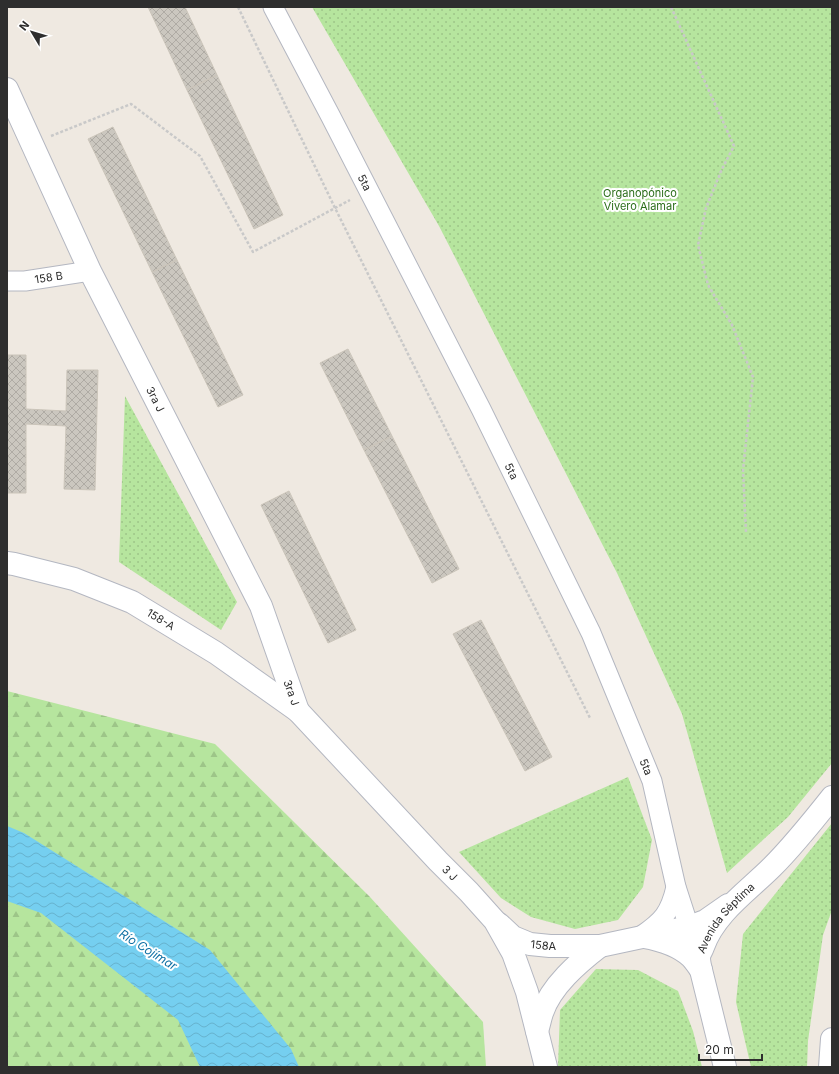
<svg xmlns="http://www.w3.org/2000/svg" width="839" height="1074" font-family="Inter,sans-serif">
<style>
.grass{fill:url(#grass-dots)}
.forest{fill:url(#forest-firs)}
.water{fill:url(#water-waves)}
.building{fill:url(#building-cross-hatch);stroke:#cbc5ba}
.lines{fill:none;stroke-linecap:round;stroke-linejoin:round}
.minor-casing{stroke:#b4b7c1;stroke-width:21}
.tertiary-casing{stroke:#b4b7c1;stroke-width:24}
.secondary-casing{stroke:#b4b7c1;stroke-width:24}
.path{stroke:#c9c9c9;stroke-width:2.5;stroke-dasharray:3 2;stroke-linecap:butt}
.minor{stroke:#fff;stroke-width:19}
.tertiary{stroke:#fff;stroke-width:22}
.secondary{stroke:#fff;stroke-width:22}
.labels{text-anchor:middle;stroke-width:4;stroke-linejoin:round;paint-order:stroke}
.street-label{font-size:11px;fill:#2e2e2e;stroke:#fff}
.park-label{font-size:11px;fill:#2c6e1b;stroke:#fff}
.water-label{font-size:12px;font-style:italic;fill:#0d6fa3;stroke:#fff}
</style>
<defs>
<pattern id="grass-dots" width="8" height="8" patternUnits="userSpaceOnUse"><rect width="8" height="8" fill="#b6e59e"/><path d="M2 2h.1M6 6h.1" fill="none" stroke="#9dc588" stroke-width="1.8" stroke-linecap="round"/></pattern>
<pattern id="forest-firs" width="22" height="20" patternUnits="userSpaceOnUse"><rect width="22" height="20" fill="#b6e59e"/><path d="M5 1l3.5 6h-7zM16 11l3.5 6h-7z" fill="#9dc588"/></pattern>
<pattern id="water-waves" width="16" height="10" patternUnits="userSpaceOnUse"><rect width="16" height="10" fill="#75cff0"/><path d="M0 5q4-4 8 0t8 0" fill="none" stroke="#66b2ce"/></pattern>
<pattern id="building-cross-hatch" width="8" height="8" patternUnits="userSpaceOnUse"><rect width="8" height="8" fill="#cbc7bf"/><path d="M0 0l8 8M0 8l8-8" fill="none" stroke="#afaba4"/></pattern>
</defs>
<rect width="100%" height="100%" fill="#efe9e1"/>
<path class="grass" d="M 312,7 L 832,7 L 832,763 L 788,817 L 727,873 L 682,714 L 617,573 L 439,226 Z
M 125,396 L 237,602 L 221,630 L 119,562 Z
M 628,777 L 652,840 L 643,887 L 618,920 L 575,929 L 531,917 L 501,898 L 459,852 Z
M 832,823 L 832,910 L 823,935 L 808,1041 L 807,1067 L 751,1067 L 736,1002 L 743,934 Z
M 596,969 L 638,970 L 678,991 L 693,1031 L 702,1067 L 558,1067 L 560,1010 Z"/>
<path class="forest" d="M 7,691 L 215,744 L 370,897 L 483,1022 L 486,1067 L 7,1067 Z"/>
<path class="water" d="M 7,826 L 24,833 L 210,950 L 291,1049 L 299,1067 L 200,1067 L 178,1020 L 41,913 L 7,901 Z"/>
<path class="building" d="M 148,7 L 185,7 L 217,75 L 187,90 Z
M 217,75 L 283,215 L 254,229 L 187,90 Z
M 113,127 L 177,260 L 152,272 L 88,139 Z
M 177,260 L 243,395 L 218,407 L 152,272 Z
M 348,349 L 392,436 L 364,450 L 320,363 Z
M 7,355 L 26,355 L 26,409 L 66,411 L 67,370 L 98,370 L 95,490 L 64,489 L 66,426 L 26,424 L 26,493 L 7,493 Z
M 392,436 L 459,569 L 432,583 L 364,450 Z
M 289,491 L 356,630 L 328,643 L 261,505 Z
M 481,620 L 552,757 L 525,771 L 453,634 Z"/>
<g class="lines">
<defs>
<g id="minor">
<path id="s1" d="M 273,7 L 331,117 L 481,409 L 591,633 L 652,781 L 676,887 L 699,958"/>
<path id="s2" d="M 7,281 L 25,281 L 90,271"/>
<path d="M 641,936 C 663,921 670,913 676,887"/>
</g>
<g id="tertiary">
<path id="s3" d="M 7,89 L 90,271 L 261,606 L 298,711"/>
<path id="s4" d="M 7,563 L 14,564 L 74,579 L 132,602 L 216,653 L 298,711 L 438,861 L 469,892 L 495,921 L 513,953 L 527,992 L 546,1067"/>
<path id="s5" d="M 499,924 L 513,937 L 530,944 L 550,946 L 600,946 L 689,927 L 705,921 L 728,905"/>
<path d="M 644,937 C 661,940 678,945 691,957 C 695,961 698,966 701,970"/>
<path d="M 537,1031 C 539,1025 540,1019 542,1013 C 551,986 578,963 600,946"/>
</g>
<g id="secondary">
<path id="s6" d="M 725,1067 L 701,970 C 700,966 699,962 699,958 C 699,954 702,950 703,947 C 715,913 748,891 772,867 C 794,845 813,821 832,797"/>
<path d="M 830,1067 L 832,1039"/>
</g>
</defs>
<use href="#minor" class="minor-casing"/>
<use href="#tertiary" class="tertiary-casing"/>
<use href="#secondary" class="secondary-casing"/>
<path class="path" d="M 238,7 L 335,208 L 590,718
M 671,7 L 734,146 L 722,169 L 706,208 L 698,245 L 708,285 L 732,325 L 753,377 L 743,470 L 746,532
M 51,136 L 131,104 L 200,156 L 253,252 L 350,200"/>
<use href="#minor" class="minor"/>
<use href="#tertiary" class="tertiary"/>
<use href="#secondary" class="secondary"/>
</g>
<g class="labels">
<g class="street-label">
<text dy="4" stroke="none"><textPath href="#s1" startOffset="198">5ta</textPath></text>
<text dy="4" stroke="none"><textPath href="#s2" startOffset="42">158 B</textPath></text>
<text dy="4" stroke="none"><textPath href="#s3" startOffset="344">3ra J</textPath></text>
<text dy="4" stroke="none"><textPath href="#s1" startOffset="522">5ta</textPath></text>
<text dy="4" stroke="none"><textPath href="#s4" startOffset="165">158-A</textPath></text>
<text dy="4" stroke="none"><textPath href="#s3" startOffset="668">3ra J</textPath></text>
<text dy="4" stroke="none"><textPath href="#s1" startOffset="847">5ta</textPath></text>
<text dy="4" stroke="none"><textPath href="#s4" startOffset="552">3 J</textPath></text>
<text dy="4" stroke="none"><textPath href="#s6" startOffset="161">Avenida Séptima</textPath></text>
<text dy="4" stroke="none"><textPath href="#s5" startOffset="51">158A</textPath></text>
</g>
<g class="park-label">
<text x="640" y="197">Organopónico<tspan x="640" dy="13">Vivero Alamar</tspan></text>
</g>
<g class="water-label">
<text transform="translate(148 950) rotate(32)" y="4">Río Cojímar</text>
</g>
</g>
<rect width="839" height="1074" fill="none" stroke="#2e2e2e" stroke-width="16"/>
<g transform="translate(32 32) rotate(308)" stroke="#ffffff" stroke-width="3" paint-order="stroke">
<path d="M0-3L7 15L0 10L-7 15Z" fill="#2e2e2e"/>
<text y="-6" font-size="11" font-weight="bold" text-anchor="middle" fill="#2e2e2e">N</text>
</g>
<path d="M699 1054v6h63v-6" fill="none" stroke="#2e2e2e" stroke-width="2"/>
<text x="705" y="1054" font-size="12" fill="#2e2e2e" stroke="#ffffff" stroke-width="3" paint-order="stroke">20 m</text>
</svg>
